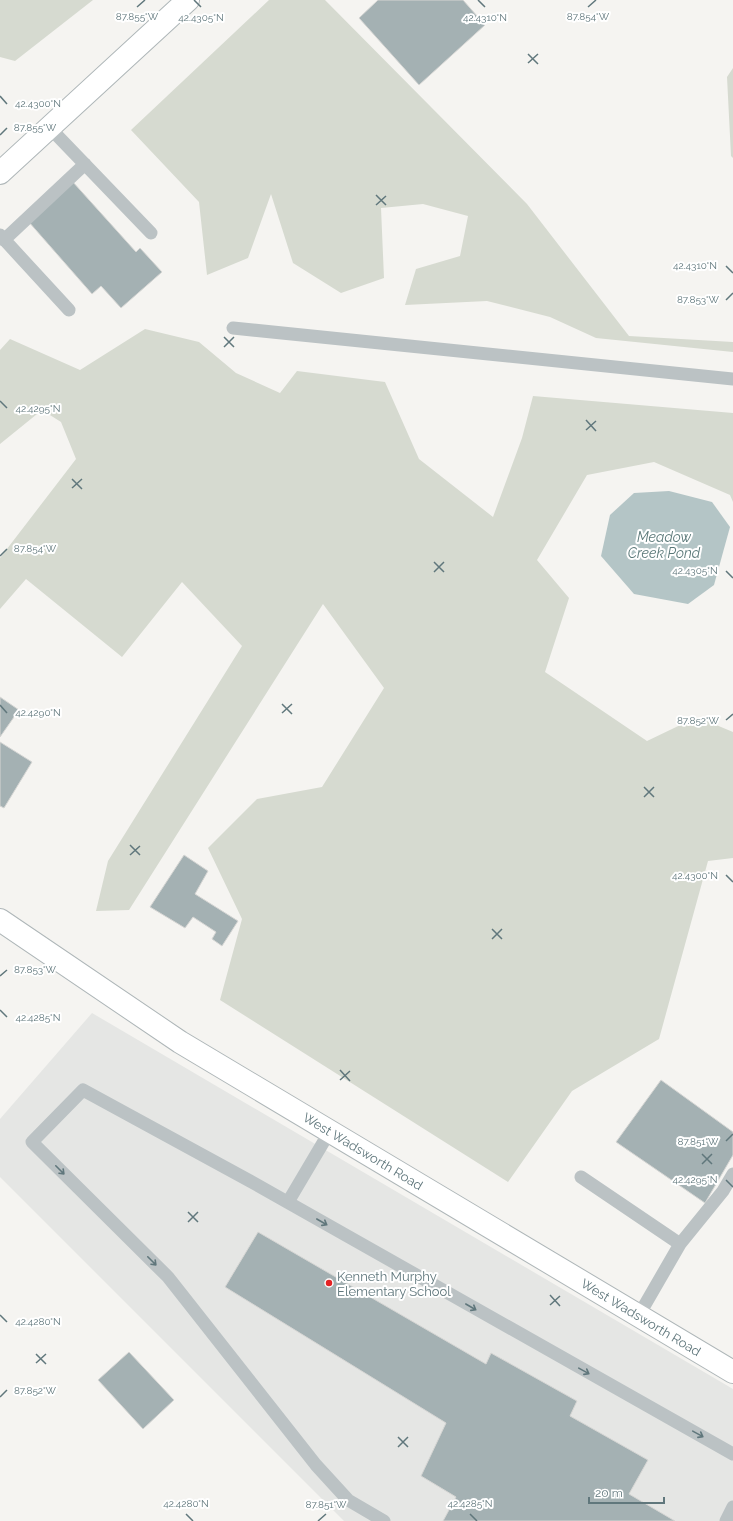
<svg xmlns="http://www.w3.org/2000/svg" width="733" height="1521" font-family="Raleway,sans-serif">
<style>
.built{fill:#e5e6e4}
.green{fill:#d6dad0}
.water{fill:#b4c5c6}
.building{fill:#a4b1b3;stroke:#d6d6d4}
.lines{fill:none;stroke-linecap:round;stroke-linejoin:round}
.secondary-casing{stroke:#aeb6b8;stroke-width:24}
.lane{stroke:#bbc2c4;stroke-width:13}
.secondary{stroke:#fff;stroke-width:22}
.oneway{stroke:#60777c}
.ticks{fill:none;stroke:#60777c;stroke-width:1.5}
.poi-dot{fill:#e42224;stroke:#fff;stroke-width:1.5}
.labels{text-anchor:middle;stroke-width:4;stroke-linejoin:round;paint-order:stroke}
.street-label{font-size:13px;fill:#60777c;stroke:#fff}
.poi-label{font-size:13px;fill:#60777c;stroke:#fff;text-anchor:start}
.water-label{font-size:14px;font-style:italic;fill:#5a7878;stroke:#fff}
.ticks-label{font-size:10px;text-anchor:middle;fill:#60777c;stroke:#fff;stroke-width:4;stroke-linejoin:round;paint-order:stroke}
</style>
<rect width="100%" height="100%" fill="#f5f4f1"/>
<path class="built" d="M 92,1013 L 733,1389 L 733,1521 L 344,1521 L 0,1177 L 0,1119 Z"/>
<path class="green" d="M 0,0 L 93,0 L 15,61 L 0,57 Z
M 269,0 L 325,0 L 527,204 L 629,336 L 733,342 L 733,352 L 596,338 L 550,317 L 487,301 L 405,305 L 416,269 L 460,256 L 468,216 L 423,204 L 381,208 L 384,278 L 341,293 L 293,263 L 271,194 L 248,258 L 207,275 L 199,202 L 131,130 Z
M 733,68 L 733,158 L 731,156 L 727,77 Z
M 145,329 L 199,342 L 236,373 L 280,393 L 297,371 L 385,382 L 419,459 L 493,517 L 522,438 L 533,396 L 733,413 L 733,502 L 730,495 L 654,462 L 587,475 L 537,560 L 569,598 L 545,672 L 647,741 L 697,717 L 733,732 L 733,858 L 708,861 L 659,1039 L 572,1091 L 508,1182 L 220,1000 L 242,919 L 208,848 L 257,799 L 322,787 L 384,688 L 323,604 L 129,910 L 96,911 L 108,861 L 242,646 L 182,582 L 122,657 L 26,579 L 0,609 L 0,558 L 76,459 L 61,422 L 42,410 L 0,444 L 0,350 L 10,339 L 80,370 Z"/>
<path class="water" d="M 669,491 L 712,502 L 730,527 L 714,585 L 688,604 L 634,594 L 601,556 L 610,515 L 634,493 Z"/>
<path class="building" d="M 378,0 L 463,0 L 485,25 L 419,85 L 359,18 Z
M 72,181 L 136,252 L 140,248 L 162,272 L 121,308 L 101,286 L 92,294 L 28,221 Z
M 0,697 L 19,710 L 0,737 Z
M 0,742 L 32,762 L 4,808 L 0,806 Z
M 184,855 L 208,871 L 195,894 L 238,921 L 222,946 L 212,939 L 216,932 L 193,917 L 185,928 L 150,907 Z
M 661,1080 L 733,1132 L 733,1155 L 705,1203 L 616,1142 Z
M 258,1232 L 486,1364 L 491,1353 L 577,1401 L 570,1416 L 648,1460 L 629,1494 L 675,1521 L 443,1521 L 456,1497 L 421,1476 L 446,1423 L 225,1287 Z
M 129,1352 L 174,1400 L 143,1429 L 98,1380 Z"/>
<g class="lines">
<defs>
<path id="secondary" d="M 0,173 L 188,0
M 0,920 L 180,1042 L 733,1372"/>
</defs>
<use href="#secondary" class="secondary-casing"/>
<path class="lane" d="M 49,127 L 151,233
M 0,235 L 69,310
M 4,240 L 85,164
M 233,328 L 733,379
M 581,1177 L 680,1244
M 288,1202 L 330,1131
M 639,1315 L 680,1244 L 723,1191 L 733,1174
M 384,1521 L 348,1500 L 316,1465 L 168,1277 L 32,1142 L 83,1090 L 250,1181 L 733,1454
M 726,1521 L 733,1507"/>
<use href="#secondary" class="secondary"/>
</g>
<defs><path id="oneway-shaft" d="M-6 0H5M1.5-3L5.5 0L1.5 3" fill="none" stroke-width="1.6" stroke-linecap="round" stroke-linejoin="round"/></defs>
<g class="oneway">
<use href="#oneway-shaft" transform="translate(60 1170) rotate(45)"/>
<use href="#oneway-shaft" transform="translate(322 1222) rotate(30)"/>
<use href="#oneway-shaft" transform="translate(152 1261) rotate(45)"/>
<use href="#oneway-shaft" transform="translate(471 1307) rotate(30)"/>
<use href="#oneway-shaft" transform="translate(584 1371) rotate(29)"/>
<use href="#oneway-shaft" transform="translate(698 1434) rotate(29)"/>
</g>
<path class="ticks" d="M 194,0 L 201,7M 478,0 L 485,7M 137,7 L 145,0M 588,7 L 596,0M 528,54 L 538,64M 528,63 L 538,54M 0,96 L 7,104M 0,135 L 7,128M 376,195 L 386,205M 376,205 L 386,196M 726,266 L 733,273M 726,300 L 733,293M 224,337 L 234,347M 224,347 L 234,337M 0,401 L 7,408M 586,420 L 596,431M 586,430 L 596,421M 72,479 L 82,489M 72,488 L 82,479M 0,556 L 7,549M 434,562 L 444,572M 726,571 L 733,578M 434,572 L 444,562M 282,704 L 292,714M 0,705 L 7,713M 282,713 L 292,704M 726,720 L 733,714M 644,787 L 654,797M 644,797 L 654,787M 130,845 L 140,855M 130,855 L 140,846M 726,875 L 733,882M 492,929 L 502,939M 492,939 L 502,929M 0,976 L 7,970M 0,1010 L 7,1017M 340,1070 L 350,1081M 340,1080 L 350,1071M 726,1141 L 733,1134M 702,1154 L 712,1164M 702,1164 L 712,1154M 726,1180 L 733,1187M 188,1212 L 198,1222M 188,1222 L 198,1212M 550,1295 L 560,1306M 550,1305 L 560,1296M 0,1315 L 7,1322M 36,1354 L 46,1364M 36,1363 L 46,1354M 0,1397 L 7,1390M 398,1437 L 408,1447M 398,1447 L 408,1437M 186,1514 L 193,1521M 470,1514 L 477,1521M 318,1521 L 326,1514"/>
<circle class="poi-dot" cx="329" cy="1283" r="4"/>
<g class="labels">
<g class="street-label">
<text transform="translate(363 1151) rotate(31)" y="5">West Wadsworth Road</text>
<text transform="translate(641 1317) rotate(31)" y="5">West Wadsworth Road</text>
</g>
<g class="poi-label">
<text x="337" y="1281">Kenneth Murphy<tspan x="337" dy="15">Elementary School</tspan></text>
</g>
<g class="water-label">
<text x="664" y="542">Meadow<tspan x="664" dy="16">Creek Pond</tspan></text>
</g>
</g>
<g class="ticks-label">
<text x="137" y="20">87.855°W</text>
<text x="588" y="20">87.854°W</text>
<text x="201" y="21">42.4305°N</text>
<text x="485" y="21">42.4310°N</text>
<text x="38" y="107">42.4300°N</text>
<text x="35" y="131">87.855°W</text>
<text x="695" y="269">42.4310°N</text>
<text x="698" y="303">87.853°W</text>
<text x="38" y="412">42.4295°N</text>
<text x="35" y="552">87.854°W</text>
<text x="695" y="574">42.4305°N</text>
<text x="38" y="716">42.4290°N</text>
<text x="698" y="724">87.852°W</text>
<text x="695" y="879">42.4300°N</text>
<text x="35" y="973">87.853°W</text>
<text x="38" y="1021">42.4285°N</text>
<text x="698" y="1145">87.851°W</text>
<text x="695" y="1183">42.4295°N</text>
<text x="38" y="1325">42.4280°N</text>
<text x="35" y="1394">87.852°W</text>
<text x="186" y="1507">42.4280°N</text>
<text x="470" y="1507">42.4285°N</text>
<text x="326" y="1508">87.851°W</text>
</g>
<path d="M589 1497v6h75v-6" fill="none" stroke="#60777c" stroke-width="2"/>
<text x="595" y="1497" font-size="12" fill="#60777c" stroke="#ffffff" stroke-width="3" paint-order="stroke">20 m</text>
</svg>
